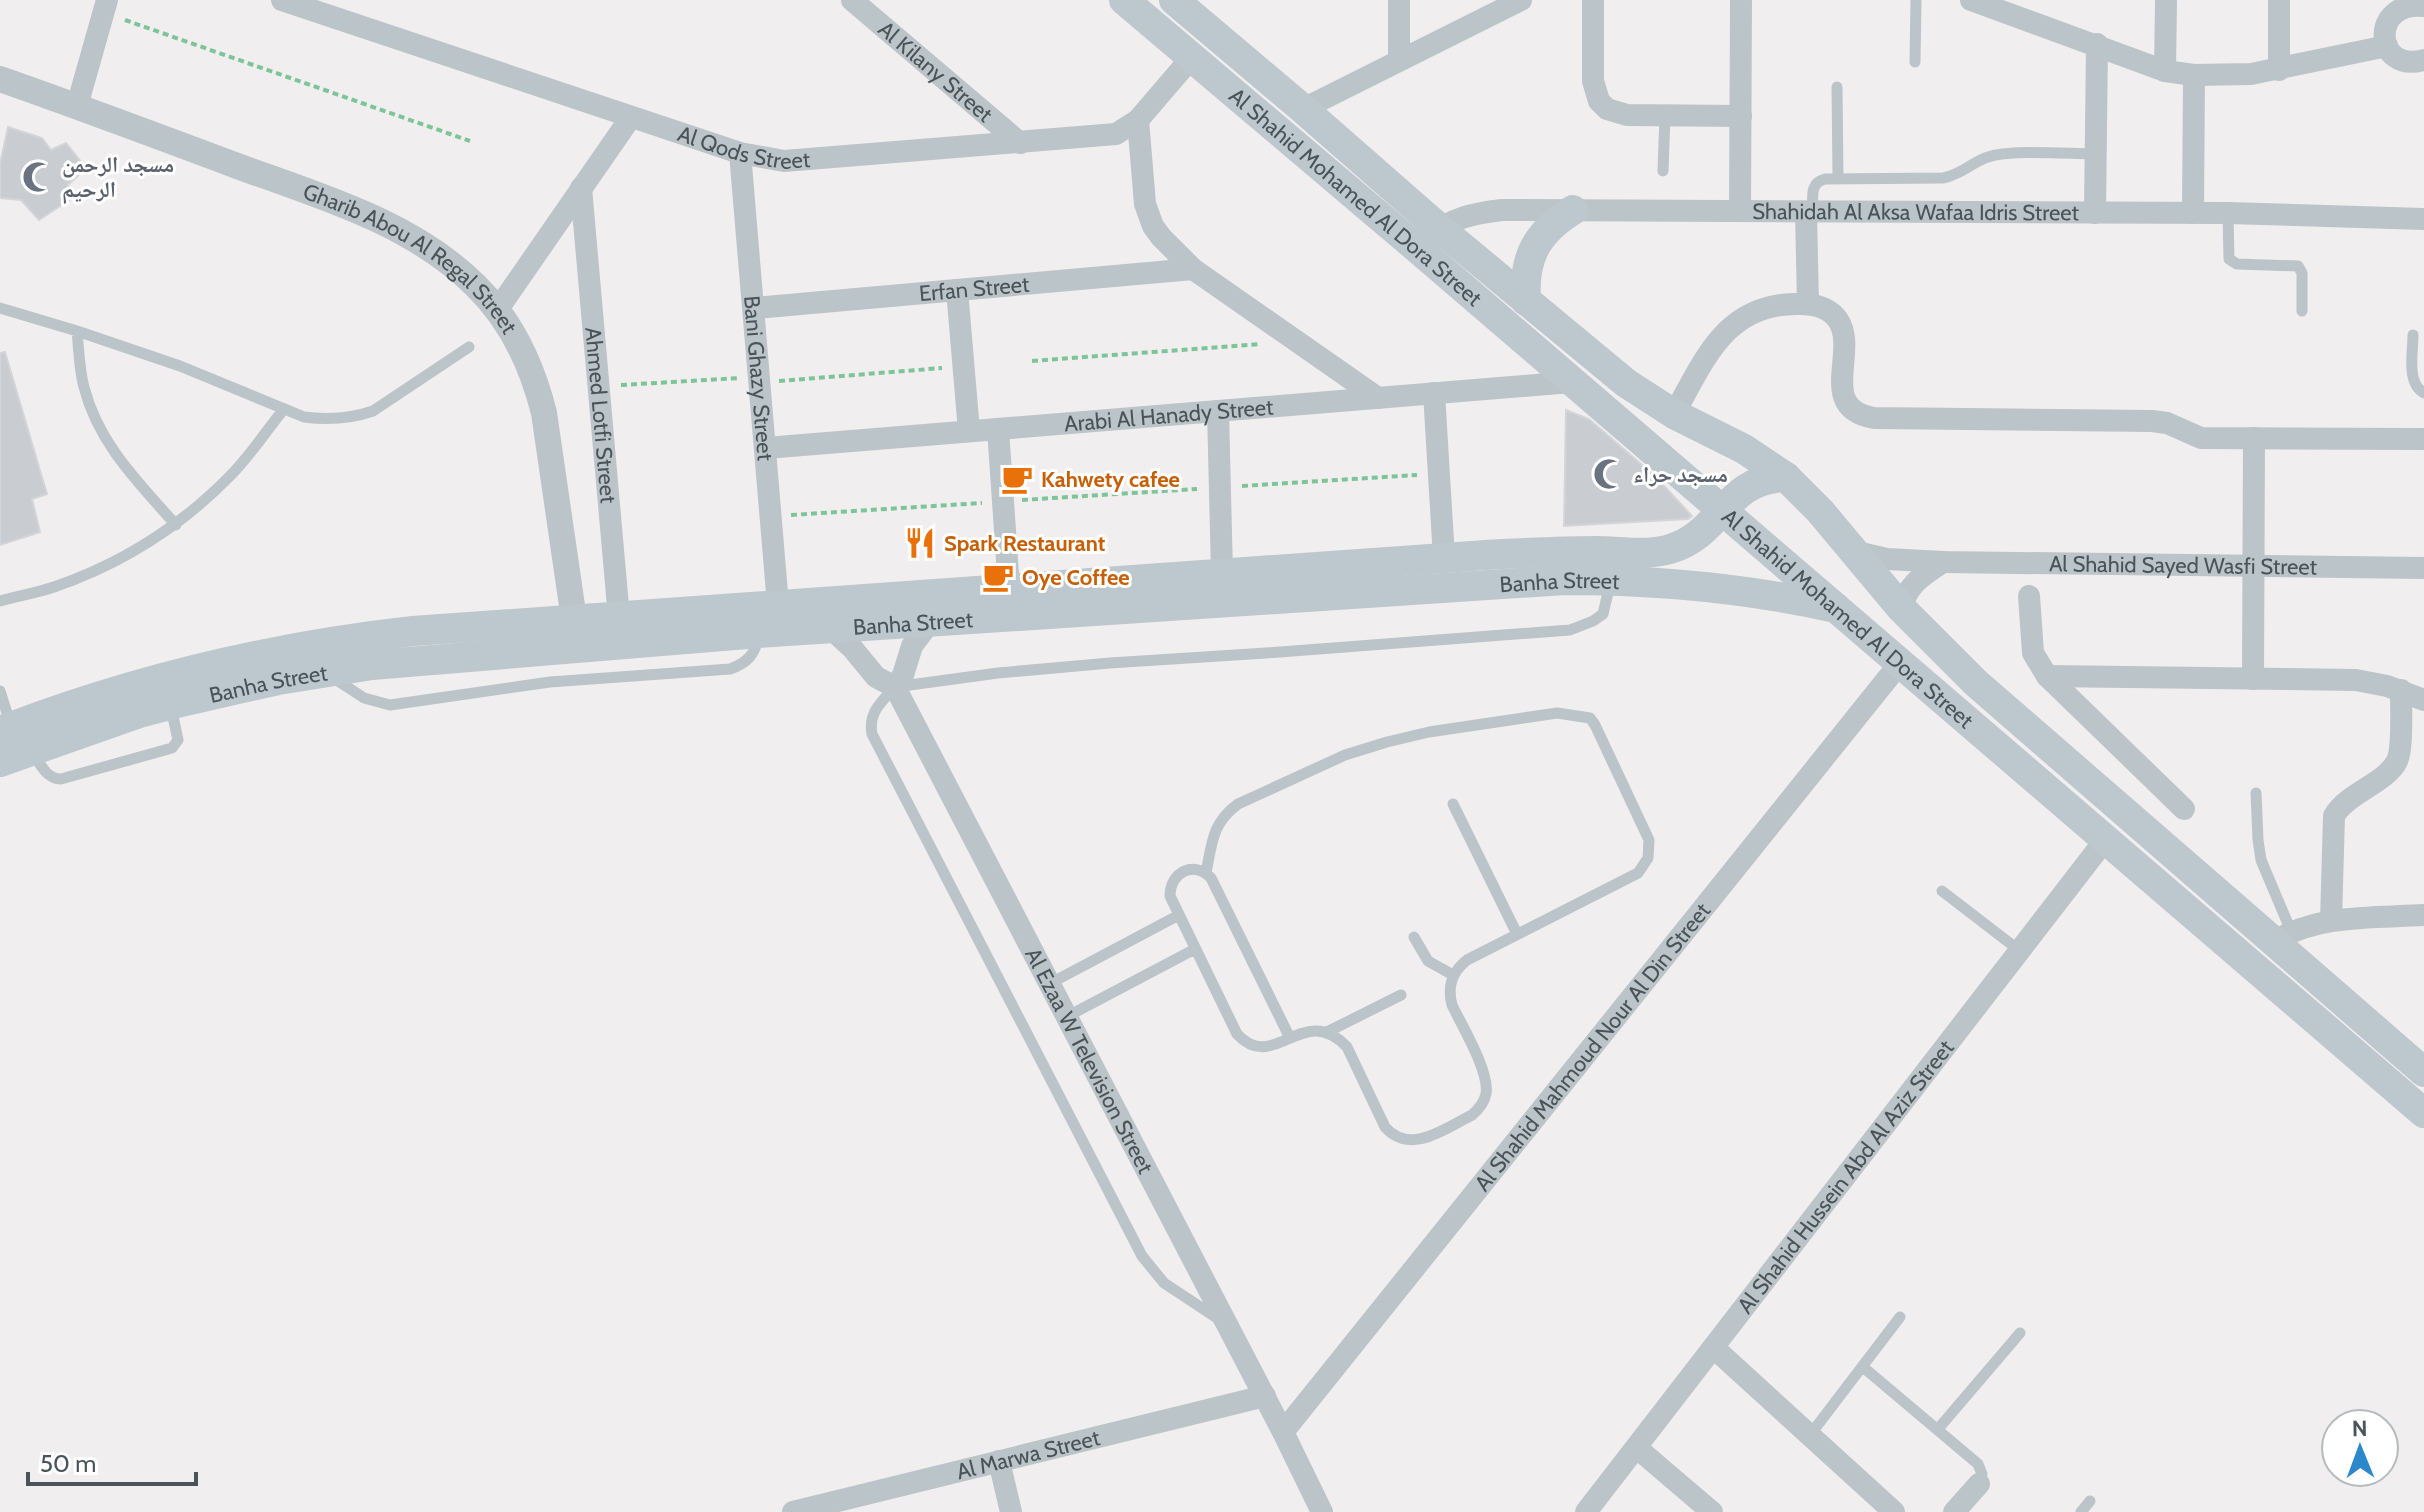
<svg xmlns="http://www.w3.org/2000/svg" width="2424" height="1512" font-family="Cabin,'Noto Naskh Arabic',sans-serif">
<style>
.building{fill:#c9ccd0;stroke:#d3d5d9;stroke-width:2}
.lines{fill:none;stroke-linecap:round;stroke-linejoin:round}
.path{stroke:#7dc498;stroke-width:4;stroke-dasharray:6 4;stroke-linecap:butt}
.service{stroke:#bbc4c9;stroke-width:11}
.minor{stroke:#bbc4c9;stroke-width:22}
.tertiary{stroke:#bbc4c9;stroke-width:26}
.secondary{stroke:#bcc7ce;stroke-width:30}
.labels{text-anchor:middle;stroke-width:6;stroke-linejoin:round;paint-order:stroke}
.street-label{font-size:22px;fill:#485459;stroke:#fff}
.worship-label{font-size:22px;font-weight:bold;fill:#5b616d;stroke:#fff;text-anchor:start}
.food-label{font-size:22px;font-weight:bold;fill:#c56008;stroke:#fff;text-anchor:start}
</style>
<rect width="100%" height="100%" fill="#f1eeef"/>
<path class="building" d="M 8,127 L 42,138 L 51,150 L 66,143 L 86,168 L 68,185 L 74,197 L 39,220 L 21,200 L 0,198 L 0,164 Z
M 5,352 L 47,494 L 32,499 L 40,532 L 0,545 L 0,353 Z
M 1566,410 L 1589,419 L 1655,476 L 1692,516 L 1688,519 L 1564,526 Z"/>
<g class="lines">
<path class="path" d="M 125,20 L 470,141
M 1032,361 L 1261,344
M 779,381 L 942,368
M 621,385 L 740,378
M 1242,486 L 1417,475
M 1022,500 L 1197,489
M 791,515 L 982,503"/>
<path class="service" d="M 1915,62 L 1916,0
M 1837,87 L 1838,178
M 1663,171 L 1665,115
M 1813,211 C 1813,198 1809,183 1825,179 L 1943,178 C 1961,175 1972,162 1988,157 C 2012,149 2068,154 2096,154
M 2228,213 L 2229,259 L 2237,264 L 2298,266 L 2302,273 L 2302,311
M 0,308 L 77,331 L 180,366 L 304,417 C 328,420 350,419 373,411 L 469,347
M 77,331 C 79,350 79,369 84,387 C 98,443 138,482 176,525
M 2413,335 C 2413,353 2406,383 2424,393
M 0,601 C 18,596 36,593 54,587 C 121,564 180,527 230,476 C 250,456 266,431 284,409
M 332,677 L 364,698 L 390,705 L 550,682 L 730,669 C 747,663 756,654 758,636
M 0,691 L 11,726
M 32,752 C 40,763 46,779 61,779 L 172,748 L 178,740 L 171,707
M 2256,793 L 2258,840 L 2261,860 L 2291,931
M 1453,804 L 1517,934
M 1206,873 C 1212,843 1212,823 1238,804 L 1345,755 L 1387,742 L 1429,732 L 1557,713 L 1590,718 L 1595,725 L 1649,840 L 1648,858 L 1638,873 L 1467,960 C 1452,972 1447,986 1452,1005 C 1462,1026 1490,1072 1486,1094 C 1484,1103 1479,1109 1472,1115 C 1446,1128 1410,1156 1385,1127 L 1347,1047 C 1303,1000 1275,1075 1237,1034 L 1170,896 C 1170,872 1194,860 1211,878 L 1290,1038
M 1942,891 L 2020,951
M 1414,937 L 1428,961 L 1453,975
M 1049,984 L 1179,915
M 1066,1017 L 1195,949
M 1327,1032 L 1401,995
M 1220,1320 L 1164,1283 L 1142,1256 L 872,734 C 868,713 881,702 895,687 L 998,673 L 1110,663 L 1266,653 L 1570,630 L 1593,621 L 1603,614 L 1610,584
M 1863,1367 L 1978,1464 L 1982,1474 L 1979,1484
M 1938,1429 L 2020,1333
M 1810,1435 L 1900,1317
M 2081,1512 L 2090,1501"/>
<g class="minor">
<path id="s1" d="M 282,0 L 740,153 L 784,161 L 1116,134 L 1138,120 L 1192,57"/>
<path id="s2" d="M 852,0 L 1020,143"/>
<path d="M 1399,0 L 1399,59"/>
<path d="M 1593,0 L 1593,81 L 1599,101 L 1607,109 L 1627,115 L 1741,116"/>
<path d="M 1971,0 L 2165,71 L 2194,75 L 2251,74 L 2387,46"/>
<path d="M 2424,6 C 2370,0 2373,74 2424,60"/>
<path d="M 2279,70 L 2279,0"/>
<path d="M 2165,71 L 2166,0"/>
<path d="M 77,106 L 107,0"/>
<path d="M 1303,109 L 1521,0"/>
<path d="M 1138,120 L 1145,204 L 1153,226 L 1161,237 L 1193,269 L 1378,398"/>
<path id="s3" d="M 740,153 L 778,605"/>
<path id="s4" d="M 581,188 L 620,629"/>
<path d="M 1740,211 L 1741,0"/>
<path d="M 1806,212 L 1808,304"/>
<path d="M 2095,213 L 2097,44"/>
<path d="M 2193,213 L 2194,75"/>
<path id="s5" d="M 1430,237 C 1449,218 1476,213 1502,210 L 2228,213 L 2424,219"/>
<path d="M 957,290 L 969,431"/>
<path id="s6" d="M 755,308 L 1193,269"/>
<path d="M 498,309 L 631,117"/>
<path d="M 1434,393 L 1444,558"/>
<path d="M 1218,411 L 1222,573"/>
<path d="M 1674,414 C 1705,359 1726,302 1800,304 C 1814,304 1829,307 1838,320 C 1859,351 1816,408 1874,418 L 2152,421 L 2167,423 L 2201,438 L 2424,439"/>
<path d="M 998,429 L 1009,589"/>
<path id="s7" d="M 766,448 L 1572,382"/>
<path id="s8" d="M 1852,551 L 1887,559 L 1943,562 L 2424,568"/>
<path d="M 2029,596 L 2033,653 L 2047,676 L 2184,809"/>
<path d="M 1902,609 C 1906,585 1923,575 1943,562"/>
<path id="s9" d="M 830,628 L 853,649 L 876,677 L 895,687 L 1283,1432 L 1322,1512"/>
<path d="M 2047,676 L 2356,680 L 2387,686 L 2424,700"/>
<path d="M 2253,679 L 2254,438"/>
<path d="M 895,687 L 903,675 L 912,646 L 930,622"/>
<path d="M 2331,921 L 2334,816 C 2347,793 2386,783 2397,761 C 2403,749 2401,706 2401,690"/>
<path d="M 2273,942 C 2318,914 2373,918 2424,915"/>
<path d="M 1714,1348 L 1894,1512"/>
<path id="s10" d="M 1283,1432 L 1900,663"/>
<path d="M 1637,1448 L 1712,1512"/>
<path d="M 999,1461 L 1011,1512"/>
<path id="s11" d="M 793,1512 L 1265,1396"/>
<path id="s12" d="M 1586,1512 L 2105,840"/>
<path d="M 1954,1512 L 1979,1484"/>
</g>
<path class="tertiary" id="s13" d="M 0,79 C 80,107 160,137 240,167 C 322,197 413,223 476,286 C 512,321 532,365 544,413 L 577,640"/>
<g class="secondary">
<path id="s14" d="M 1124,0 L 1418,249 L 2424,1113"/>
<path d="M 1174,0 L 1303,109 L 1439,228 L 1626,383 L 1674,414 L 1744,449 L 1786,477 L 1820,511 L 1902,609 L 1976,683 L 2424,1072"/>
<path d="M 1526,301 C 1523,258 1536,233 1573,210"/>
<path d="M 0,731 C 135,679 269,647 413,631 L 1486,555 C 1523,553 1559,551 1596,551 C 1620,551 1647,556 1670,549 C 1723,533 1724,479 1786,477"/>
<path id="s15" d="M 0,762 L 139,713 L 185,701 L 278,680 L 372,665 L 759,633 L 1565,580 C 1657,580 1746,588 1836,608"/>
</g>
</g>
<defs>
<symbol id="mosque-bare" viewBox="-9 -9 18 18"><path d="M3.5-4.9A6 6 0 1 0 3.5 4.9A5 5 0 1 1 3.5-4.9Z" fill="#6b7280" stroke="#fff" stroke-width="2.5" paint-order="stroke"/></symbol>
<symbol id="cafe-bare" viewBox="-9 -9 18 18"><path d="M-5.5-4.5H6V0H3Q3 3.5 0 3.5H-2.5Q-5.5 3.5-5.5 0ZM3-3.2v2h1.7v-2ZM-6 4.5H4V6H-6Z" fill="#e8710a" stroke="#fff" stroke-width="2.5" paint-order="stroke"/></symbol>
<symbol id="restaurant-bare" viewBox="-9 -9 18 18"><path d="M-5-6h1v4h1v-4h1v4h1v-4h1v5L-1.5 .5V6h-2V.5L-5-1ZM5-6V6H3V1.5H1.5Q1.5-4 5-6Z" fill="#e8710a" stroke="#fff" stroke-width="2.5" paint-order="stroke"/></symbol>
</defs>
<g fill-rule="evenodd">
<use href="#mosque-bare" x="16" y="155" width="44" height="44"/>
<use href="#mosque-bare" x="1587" y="452" width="44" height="44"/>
<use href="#cafe-bare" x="995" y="457" width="44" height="44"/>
<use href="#restaurant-bare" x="898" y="521" width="44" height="44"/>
<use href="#cafe-bare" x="976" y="555" width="44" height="44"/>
</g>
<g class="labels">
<g class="street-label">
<text dy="8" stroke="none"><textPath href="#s2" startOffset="110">Al Kilany Street</textPath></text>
<text dy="8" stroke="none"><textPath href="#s1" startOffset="486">Al Qods Street</textPath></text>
<text dy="8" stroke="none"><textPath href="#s14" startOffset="304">Al Shahid Mohamed Al Dora Street</textPath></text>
<text dy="8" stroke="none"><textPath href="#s5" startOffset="492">Shahidah Al Aksa Wafaa Idris Street</textPath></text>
<text dy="8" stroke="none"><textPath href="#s13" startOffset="452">Gharib Abou Al Regal Street</textPath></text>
<text dy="8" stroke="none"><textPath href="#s6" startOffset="220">Erfan Street</textPath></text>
<text dy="8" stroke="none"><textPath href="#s3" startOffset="226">Bani Ghazy Street</textPath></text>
<text dy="8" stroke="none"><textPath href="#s7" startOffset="404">Arabi Al Hanady Street</textPath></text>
<text dy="8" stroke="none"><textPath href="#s4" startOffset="228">Ahmed Lotfi Street</textPath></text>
<text dy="8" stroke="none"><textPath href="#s8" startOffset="332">Al Shahid Sayed Wasfi Street</textPath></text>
<text dy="8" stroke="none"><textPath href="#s15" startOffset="1576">Banha Street</textPath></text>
<text dy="8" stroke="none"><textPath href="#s14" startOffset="952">Al Shahid Mohamed Al Dora Street</textPath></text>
<text dy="8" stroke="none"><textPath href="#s15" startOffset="928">Banha Street</textPath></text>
<text dy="8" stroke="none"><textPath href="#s15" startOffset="280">Banha Street</textPath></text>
<text dy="8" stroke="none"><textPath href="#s10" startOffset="494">Al Shahid Mahmoud Nour Al Din Street</textPath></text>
<text dy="8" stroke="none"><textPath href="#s9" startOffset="510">Al Ezaa W Television Street</textPath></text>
<text dy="8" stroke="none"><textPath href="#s12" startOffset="424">Al Shahid Hussein Abd Al Aziz Street</textPath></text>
<text dy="8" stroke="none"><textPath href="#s11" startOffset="242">Al Marwa Street</textPath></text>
</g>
<g class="worship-label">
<text x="62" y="172">مسجد الرحمن<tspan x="62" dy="25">الرحيم</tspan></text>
<text x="1633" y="482">مسجد حراء</text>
</g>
<g class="food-label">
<text x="1041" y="487">Kahwety cafee</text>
<text x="944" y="551">Spark Restaurant</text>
<text x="1022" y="585">Oye Coffee</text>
</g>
</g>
<g transform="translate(2360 1448) rotate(359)"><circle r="38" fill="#ffffff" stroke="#b6bbbd" stroke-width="2"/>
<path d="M0-6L14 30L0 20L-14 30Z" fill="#2d87cb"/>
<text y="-12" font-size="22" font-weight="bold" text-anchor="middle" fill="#485459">N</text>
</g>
<path d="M28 1472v12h168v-12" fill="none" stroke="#485459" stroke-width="4"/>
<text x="40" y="1472" font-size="24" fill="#485459" stroke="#ffffff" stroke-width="6" paint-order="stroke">50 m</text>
</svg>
